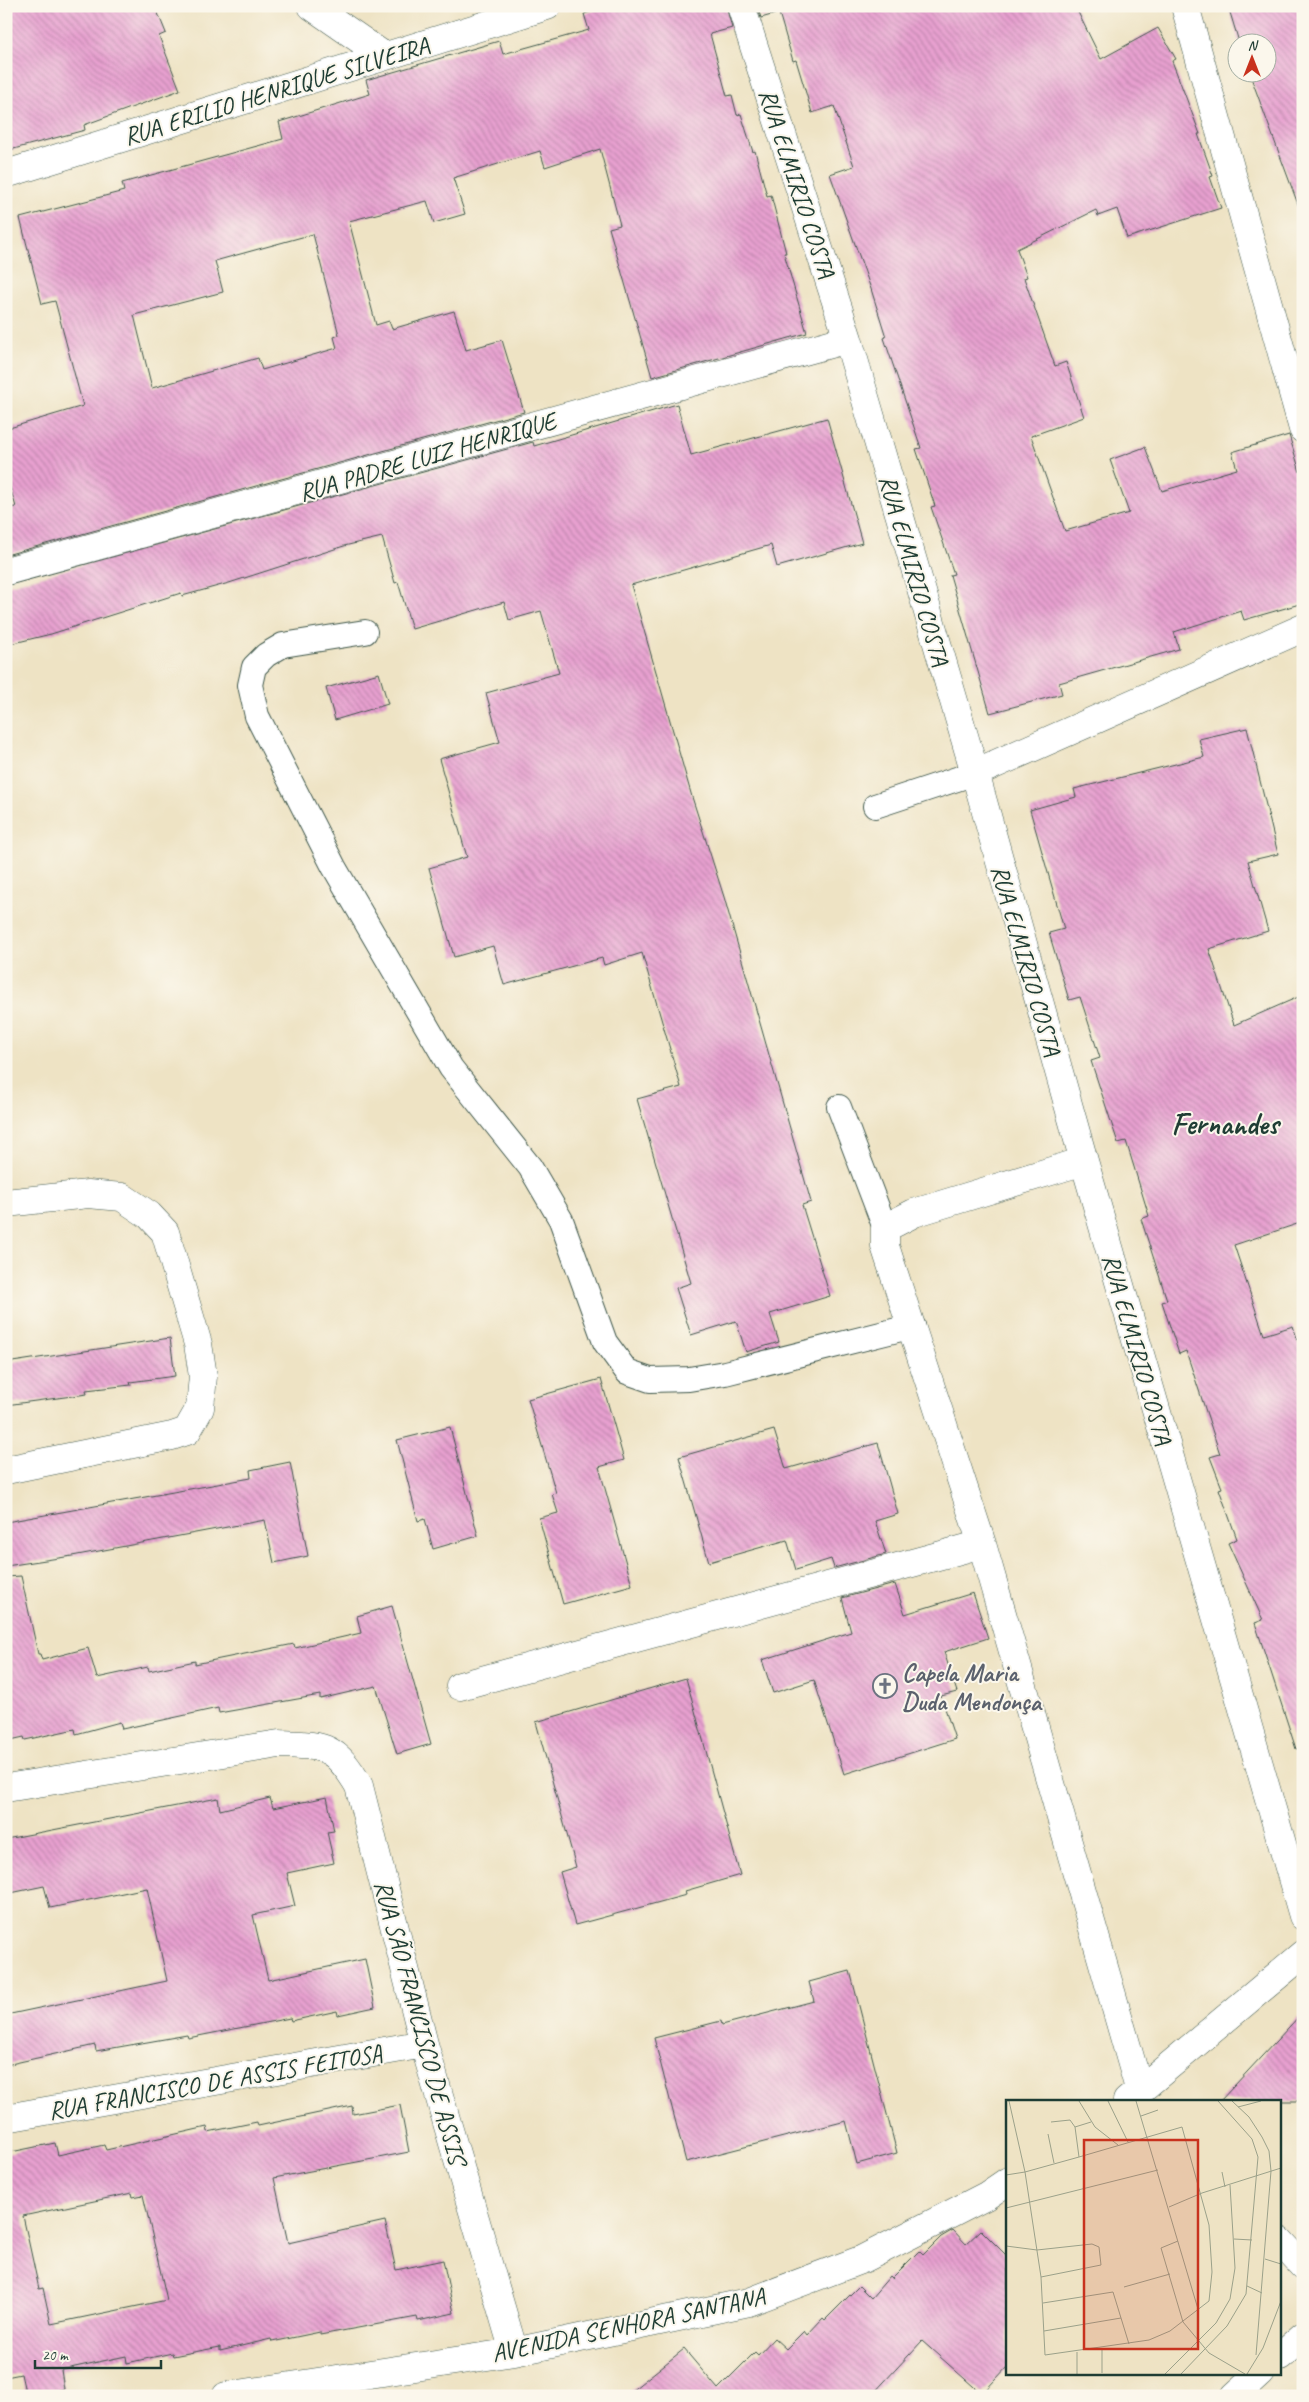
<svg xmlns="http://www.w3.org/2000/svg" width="1309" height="2402" font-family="Caveat,sans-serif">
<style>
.building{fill:url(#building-back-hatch);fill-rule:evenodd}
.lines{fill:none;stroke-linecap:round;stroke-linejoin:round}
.service-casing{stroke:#3e564a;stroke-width:26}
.minor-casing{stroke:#3e564a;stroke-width:29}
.service{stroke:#fff;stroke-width:24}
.minor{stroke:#fff;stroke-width:28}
.labels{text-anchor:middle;stroke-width:4;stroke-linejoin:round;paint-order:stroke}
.street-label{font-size:25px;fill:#1f3d34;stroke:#fbf7ec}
.worship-label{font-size:25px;font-weight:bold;fill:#5b616d;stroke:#fbf7ec;text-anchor:start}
.district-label{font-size:30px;font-weight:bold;fill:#1f3d34;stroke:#fbf7ec}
.inset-road{fill:none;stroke:#9ba18a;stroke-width:1}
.view{fill:#c8321e;fill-opacity:0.15;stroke:#c8321e;stroke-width:2.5}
.inset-edge{fill:none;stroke:#1f3d34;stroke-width:2.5}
</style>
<defs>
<pattern id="building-back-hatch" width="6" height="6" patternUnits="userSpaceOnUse" patternTransform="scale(1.25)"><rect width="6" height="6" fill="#e8a0d0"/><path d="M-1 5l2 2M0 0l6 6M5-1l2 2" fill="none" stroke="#bb84aa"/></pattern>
</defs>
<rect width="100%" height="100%" fill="#fbf7ec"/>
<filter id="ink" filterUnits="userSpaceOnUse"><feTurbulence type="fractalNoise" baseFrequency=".02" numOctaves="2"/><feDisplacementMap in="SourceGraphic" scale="10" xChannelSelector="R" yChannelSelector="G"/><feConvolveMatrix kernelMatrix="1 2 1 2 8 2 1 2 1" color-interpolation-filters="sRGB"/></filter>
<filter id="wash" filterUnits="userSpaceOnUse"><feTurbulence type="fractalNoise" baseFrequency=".0096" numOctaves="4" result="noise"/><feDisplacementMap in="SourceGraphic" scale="20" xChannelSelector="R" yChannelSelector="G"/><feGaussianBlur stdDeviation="1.12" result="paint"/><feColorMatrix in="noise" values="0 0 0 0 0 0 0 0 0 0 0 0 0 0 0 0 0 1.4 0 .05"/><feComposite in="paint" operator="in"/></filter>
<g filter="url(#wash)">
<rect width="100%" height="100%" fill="#eee3c4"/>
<g id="blocks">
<path class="building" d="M 6,6 L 155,6 L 166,33 L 159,36 L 180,90 L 84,125 L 85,130 L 6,151 Z
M 607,6 L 726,6 L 732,28 L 710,34 L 727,96 L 732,95 L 737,115 L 741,114 L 753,152 L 755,151 L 767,196 L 771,195 L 786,253 L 784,253 L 807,333 L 652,377 L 609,228 L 620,225 L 600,149 L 545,167 L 540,151 L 453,178 L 465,214 L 434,223 L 427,201 L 349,221 L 376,325 L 389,321 L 392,329 L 454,311 L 466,350 L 502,340 L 524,412 L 6,555 L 6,508 L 16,507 L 6,474 L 6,429 L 83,406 L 55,301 L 42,304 L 20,218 L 124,191 L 122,183 L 283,139 L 279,122 L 370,94 L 366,80 L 499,41 L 503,54 L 589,30 L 584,14 ZM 313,234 L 339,335 L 334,337 L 337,348 L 262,370 L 258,358 L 152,388 L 134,315 L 223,292 L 215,261 Z
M 757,6 L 774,6 L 775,14 L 761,18 Z
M 777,6 L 1075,6 L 1101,59 L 1158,28 L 1176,59 L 1172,61 L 1200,134 L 1198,134 L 1213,176 L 1210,177 L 1221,208 L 1127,238 L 1117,209 L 1098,216 L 1096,210 L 1017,249 L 1027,277 L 1024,278 L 1055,366 L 1066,362 L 1084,417 L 1031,436 L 1065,531 L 1129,513 L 1110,460 L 1145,447 L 1162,491 L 1237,469 L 1232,452 L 1289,435 L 1303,482 L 1303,603 L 1244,620 L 1241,611 L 1174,632 L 1179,649 L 1059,683 L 1062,694 L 990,713 L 950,575 L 954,574 L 931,507 L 935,506 L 916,449 L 921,448 L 884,338 L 886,337 L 871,289 L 830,174 L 854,166 L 834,106 L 812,113 L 796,60 L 793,61 Z
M 1228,6 L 1303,6 L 1303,206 L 1299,207 L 1249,72 L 1266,72 L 1266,42 L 1239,42 Z
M 677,404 L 691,455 L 827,418 L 862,543 L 777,567 L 771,545 L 631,585 L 692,797 L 724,897 L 811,1202 L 802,1205 L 830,1296 L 770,1314 L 779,1342 L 746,1352 L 736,1321 L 691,1335 L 676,1288 L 691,1283 L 637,1099 L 681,1087 L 642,953 L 604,965 L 602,958 L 504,985 L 493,946 L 454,957 L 429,868 L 467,857 L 439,759 L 500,742 L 486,693 L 559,673 L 541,611 L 509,620 L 504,602 L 412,629 L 398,582 L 395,583 L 382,537 L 344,546 L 229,583 L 182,596 L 181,593 L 51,634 L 6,645 L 6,586 L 533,442 L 534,446 Z
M 379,673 L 388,704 L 335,720 L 326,688 Z
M 1247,728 L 1278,854 L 1248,861 L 1268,931 L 1209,949 L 1234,1025 L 1303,995 L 1303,1222 L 1234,1245 L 1264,1335 L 1293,1326 L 1303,1356 L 1303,1748 L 1296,1749 L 1255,1623 L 1263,1620 L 1228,1543 L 1237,1539 L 1219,1489 L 1222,1488 L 1210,1457 L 1220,1454 L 1186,1351 L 1179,1354 L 1162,1302 L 1167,1300 L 1141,1219 L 1149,1216 L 1126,1141 L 1118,1143 L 1091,1061 L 1100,1058 L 1080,997 L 1069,1000 L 1049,933 L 1064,929 L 1030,810 L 1076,797 L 1074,789 L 1204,757 L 1199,739 Z
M 170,1338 L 175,1376 L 130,1382 L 131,1385 L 86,1390 L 87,1394 L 6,1405 L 6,1363 Z
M 601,1379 L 624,1460 L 599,1467 L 632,1585 L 563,1604 L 539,1518 L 558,1513 L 552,1494 L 556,1493 L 528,1399 Z
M 450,1427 L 478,1536 L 433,1549 L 425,1519 L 418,1521 L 397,1440 Z
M 774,1430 L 786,1469 L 878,1443 L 898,1514 L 875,1521 L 886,1554 L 834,1568 L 831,1559 L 796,1570 L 787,1540 L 709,1562 L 679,1457 Z
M 290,1462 L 308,1556 L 274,1563 L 265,1520 L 72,1556 L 6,1566 L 6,1522 L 251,1478 L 250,1470 Z
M 21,1576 L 38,1654 L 40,1654 L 42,1660 L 88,1648 L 97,1678 L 148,1667 L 149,1671 L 195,1661 L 195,1664 L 294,1644 L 295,1648 L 361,1633 L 357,1616 L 392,1606 L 431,1744 L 397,1754 L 376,1686 L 320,1699 L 320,1695 L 219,1713 L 218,1708 L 122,1729 L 120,1722 L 76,1734 L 75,1729 L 25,1740 L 24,1737 L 6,1741 L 6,1577 Z
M 895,1584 L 905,1614 L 973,1593 L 988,1638 L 944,1652 L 957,1692 L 941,1696 L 955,1739 L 844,1774 L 814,1680 L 773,1693 L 762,1660 L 851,1632 L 842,1598 Z
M 686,1678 L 740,1875 L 685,1891 L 686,1895 L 575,1925 L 560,1872 L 576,1867 L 536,1722 Z
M 327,1797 L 334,1831 L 327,1832 L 334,1863 L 287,1873 L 295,1906 L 253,1915 L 268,1980 L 365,1959 L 375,2007 L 338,2015 L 337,2011 L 291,2021 L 290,2018 L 188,2038 L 187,2035 L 96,2051 L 95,2045 L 6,2065 L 6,2015 L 167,1981 L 147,1888 L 50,1908 L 44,1886 L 6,1894 L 6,1839 L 218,1798 L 220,1810 L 270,1798 L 273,1808 Z
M 850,1971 L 897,2153 L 857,2164 L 846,2121 L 686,2162 L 654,2038 L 721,2021 L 722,2025 L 814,2001 L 809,1982 Z
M 1303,2012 L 1303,2101 L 1220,2101 Z
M 400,2105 L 409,2152 L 274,2178 L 288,2243 L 385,2221 L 396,2270 L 443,2260 L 454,2313 L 418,2321 L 417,2317 L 320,2335 L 320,2332 L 272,2342 L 271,2339 L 220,2351 L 220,2347 L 173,2356 L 172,2353 L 127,2363 L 126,2356 L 61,2370 L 64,2389 L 32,2396 L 26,2396 L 21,2374 L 6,2377 L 6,2153 L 55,2143 L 58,2155 L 104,2145 L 106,2150 L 207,2127 L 208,2132 L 257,2122 L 258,2126 L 352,2106 L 353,2114 ZM 132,2193 L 133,2197 L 143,2195 L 167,2300 L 51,2324 L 43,2288 L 39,2289 L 23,2216 Z
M 953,2230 L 966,2244 L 981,2230 L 1008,2257 L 1008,2366 L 982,2394 L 922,2341 L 871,2396 L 625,2396 L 684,2349 L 718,2389 L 755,2352 L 758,2355 L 774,2338 L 786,2349 L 804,2331 L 807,2335 L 823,2318 L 825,2320 L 859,2286 L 871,2298 L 890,2276 L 892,2278 L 919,2251 L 923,2255 L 941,2237 Z"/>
</g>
</g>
<g filter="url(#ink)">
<use href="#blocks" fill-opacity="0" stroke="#3e564a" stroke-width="1"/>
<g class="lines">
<defs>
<path id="service" d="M 365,632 L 283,645 L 266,655 L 254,667 L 250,685 L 257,716 L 334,867 L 451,1068 L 530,1167 L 561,1220 L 605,1342 L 627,1372 L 650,1380 L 689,1379 L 725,1373 L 913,1326
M 875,806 L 975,773
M 839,1107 L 885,1228"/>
<path id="minor" d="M 312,6 L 384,56
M 741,6 L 848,339 L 975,773 L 1084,1161 L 1303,1916
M 1185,6 L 1303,429
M 6,174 L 547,6
M 6,571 L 848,339
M 975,773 L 1303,628
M 1084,1161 L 914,1213 L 885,1228 L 885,1246 L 982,1544 L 1140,2092
M 6,1203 L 88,1194 L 122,1197 L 149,1215 L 165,1232 L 198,1344 L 203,1376 L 200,1408 L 187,1431 L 172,1436 L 6,1470
M 460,1686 L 982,1544
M 6,1788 L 279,1744 C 325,1746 334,1744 359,1786 L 424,2044 L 514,2352
M 1127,2101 L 1303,1954
M 6,2118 L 424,2044
M 1280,2241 L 1303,2266
M 1280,2356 L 1303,2336
M 226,2396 L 514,2352 L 749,2302 L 863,2259 L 986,2196 L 1008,2181
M 1235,2396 L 1260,2373"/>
</defs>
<use href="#service" class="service-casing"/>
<use href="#minor" class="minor-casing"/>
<use href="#service" class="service"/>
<use href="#minor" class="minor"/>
</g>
</g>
<defs>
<symbol id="church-ring" viewBox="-11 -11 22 22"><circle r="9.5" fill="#fbf7ec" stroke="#6b7280" stroke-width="1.5"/><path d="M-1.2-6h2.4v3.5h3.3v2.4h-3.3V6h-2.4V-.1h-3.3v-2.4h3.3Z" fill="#6b7280"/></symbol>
</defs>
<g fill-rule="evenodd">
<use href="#church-ring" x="871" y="1672" width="28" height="28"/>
</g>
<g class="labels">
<g class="street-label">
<text transform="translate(276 90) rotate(-17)" y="9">RUA ERILIO HENRIQUE SILVEIRA</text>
<text transform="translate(798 183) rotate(72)" y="9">RUA ELMIRIO COSTA</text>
<text transform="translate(427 456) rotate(-16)" y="9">RUA PADRE LUIZ HENRIQUE</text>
<text transform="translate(915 570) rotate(74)" y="9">RUA ELMIRIO COSTA</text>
<text transform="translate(1027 960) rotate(74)" y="9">RUA ELMIRIO COSTA</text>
<text transform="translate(1138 1349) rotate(74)" y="9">RUA ELMIRIO COSTA</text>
<text transform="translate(421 2022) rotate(75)" y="9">RUA SÃO FRANCISCO DE ASSIS</text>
<text transform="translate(215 2081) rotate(-10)" y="9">RUA FRANCISCO DE ASSIS FEITOSA</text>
<text transform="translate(628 2324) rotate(-12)" y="9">AVENIDA SENHORA SANTANA</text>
</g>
<g class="worship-label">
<text x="902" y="1681">Capela Maria<tspan x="902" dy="29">Duda Mendonça</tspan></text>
</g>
<g class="district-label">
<text x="1225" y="1134">Fernandes</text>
</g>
</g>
<g transform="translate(1006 2100)">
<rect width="275" height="275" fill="#eee3c4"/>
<path class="inset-road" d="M 73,1 L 89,27 L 112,45M 102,1 L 122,42M 130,1 L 192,209M 226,1 L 243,17 L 256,37 L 263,51 L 265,71 L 250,255M 232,7 L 255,1M 135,16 L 152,10M 45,22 L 64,20 L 69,27 L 73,57M 69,27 L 85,22M 42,34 L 48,63M 216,72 L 219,87M 0,75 L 19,72 L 73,57 L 176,27 L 203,125 L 206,172 L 203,201 L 164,231 L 143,240 L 39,255 L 35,177 L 19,72 L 3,1M 163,107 L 196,93 L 275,68M 0,108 L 152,70M 228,139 L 246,140M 172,141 L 155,148 L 177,222M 0,146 L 31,150 L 86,144 L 93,147 L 95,165 L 35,177M 259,159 L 275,164M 241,186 L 256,193M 118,187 L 164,174M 37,203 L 107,192 L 123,244M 177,222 L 203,253 L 239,274M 38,231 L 115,218M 96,249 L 96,273M 71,252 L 71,274M 159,274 L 210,223 L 224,199 L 229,168 L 224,85M 175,274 L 221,226 L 240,194 L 252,57 L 246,39 L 212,1M 241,274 L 257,248 L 275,201"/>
<path class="view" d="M 78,40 L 192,40 L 192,249 L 78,249 Z"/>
<rect width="275" height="275" class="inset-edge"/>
</g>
<rect width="1309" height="2402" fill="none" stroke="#fbf7ec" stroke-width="25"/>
<g transform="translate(1252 58)"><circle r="24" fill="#fbf7ec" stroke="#a3ada2"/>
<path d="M0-4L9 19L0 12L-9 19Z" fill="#c8321e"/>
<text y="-8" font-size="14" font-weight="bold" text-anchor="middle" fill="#1f3d34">N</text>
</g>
<path d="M35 2360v8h126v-8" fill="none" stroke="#1f3d34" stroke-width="2.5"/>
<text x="42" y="2360" font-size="15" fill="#1f3d34" stroke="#fbf7ec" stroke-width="4" paint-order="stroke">20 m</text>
</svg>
